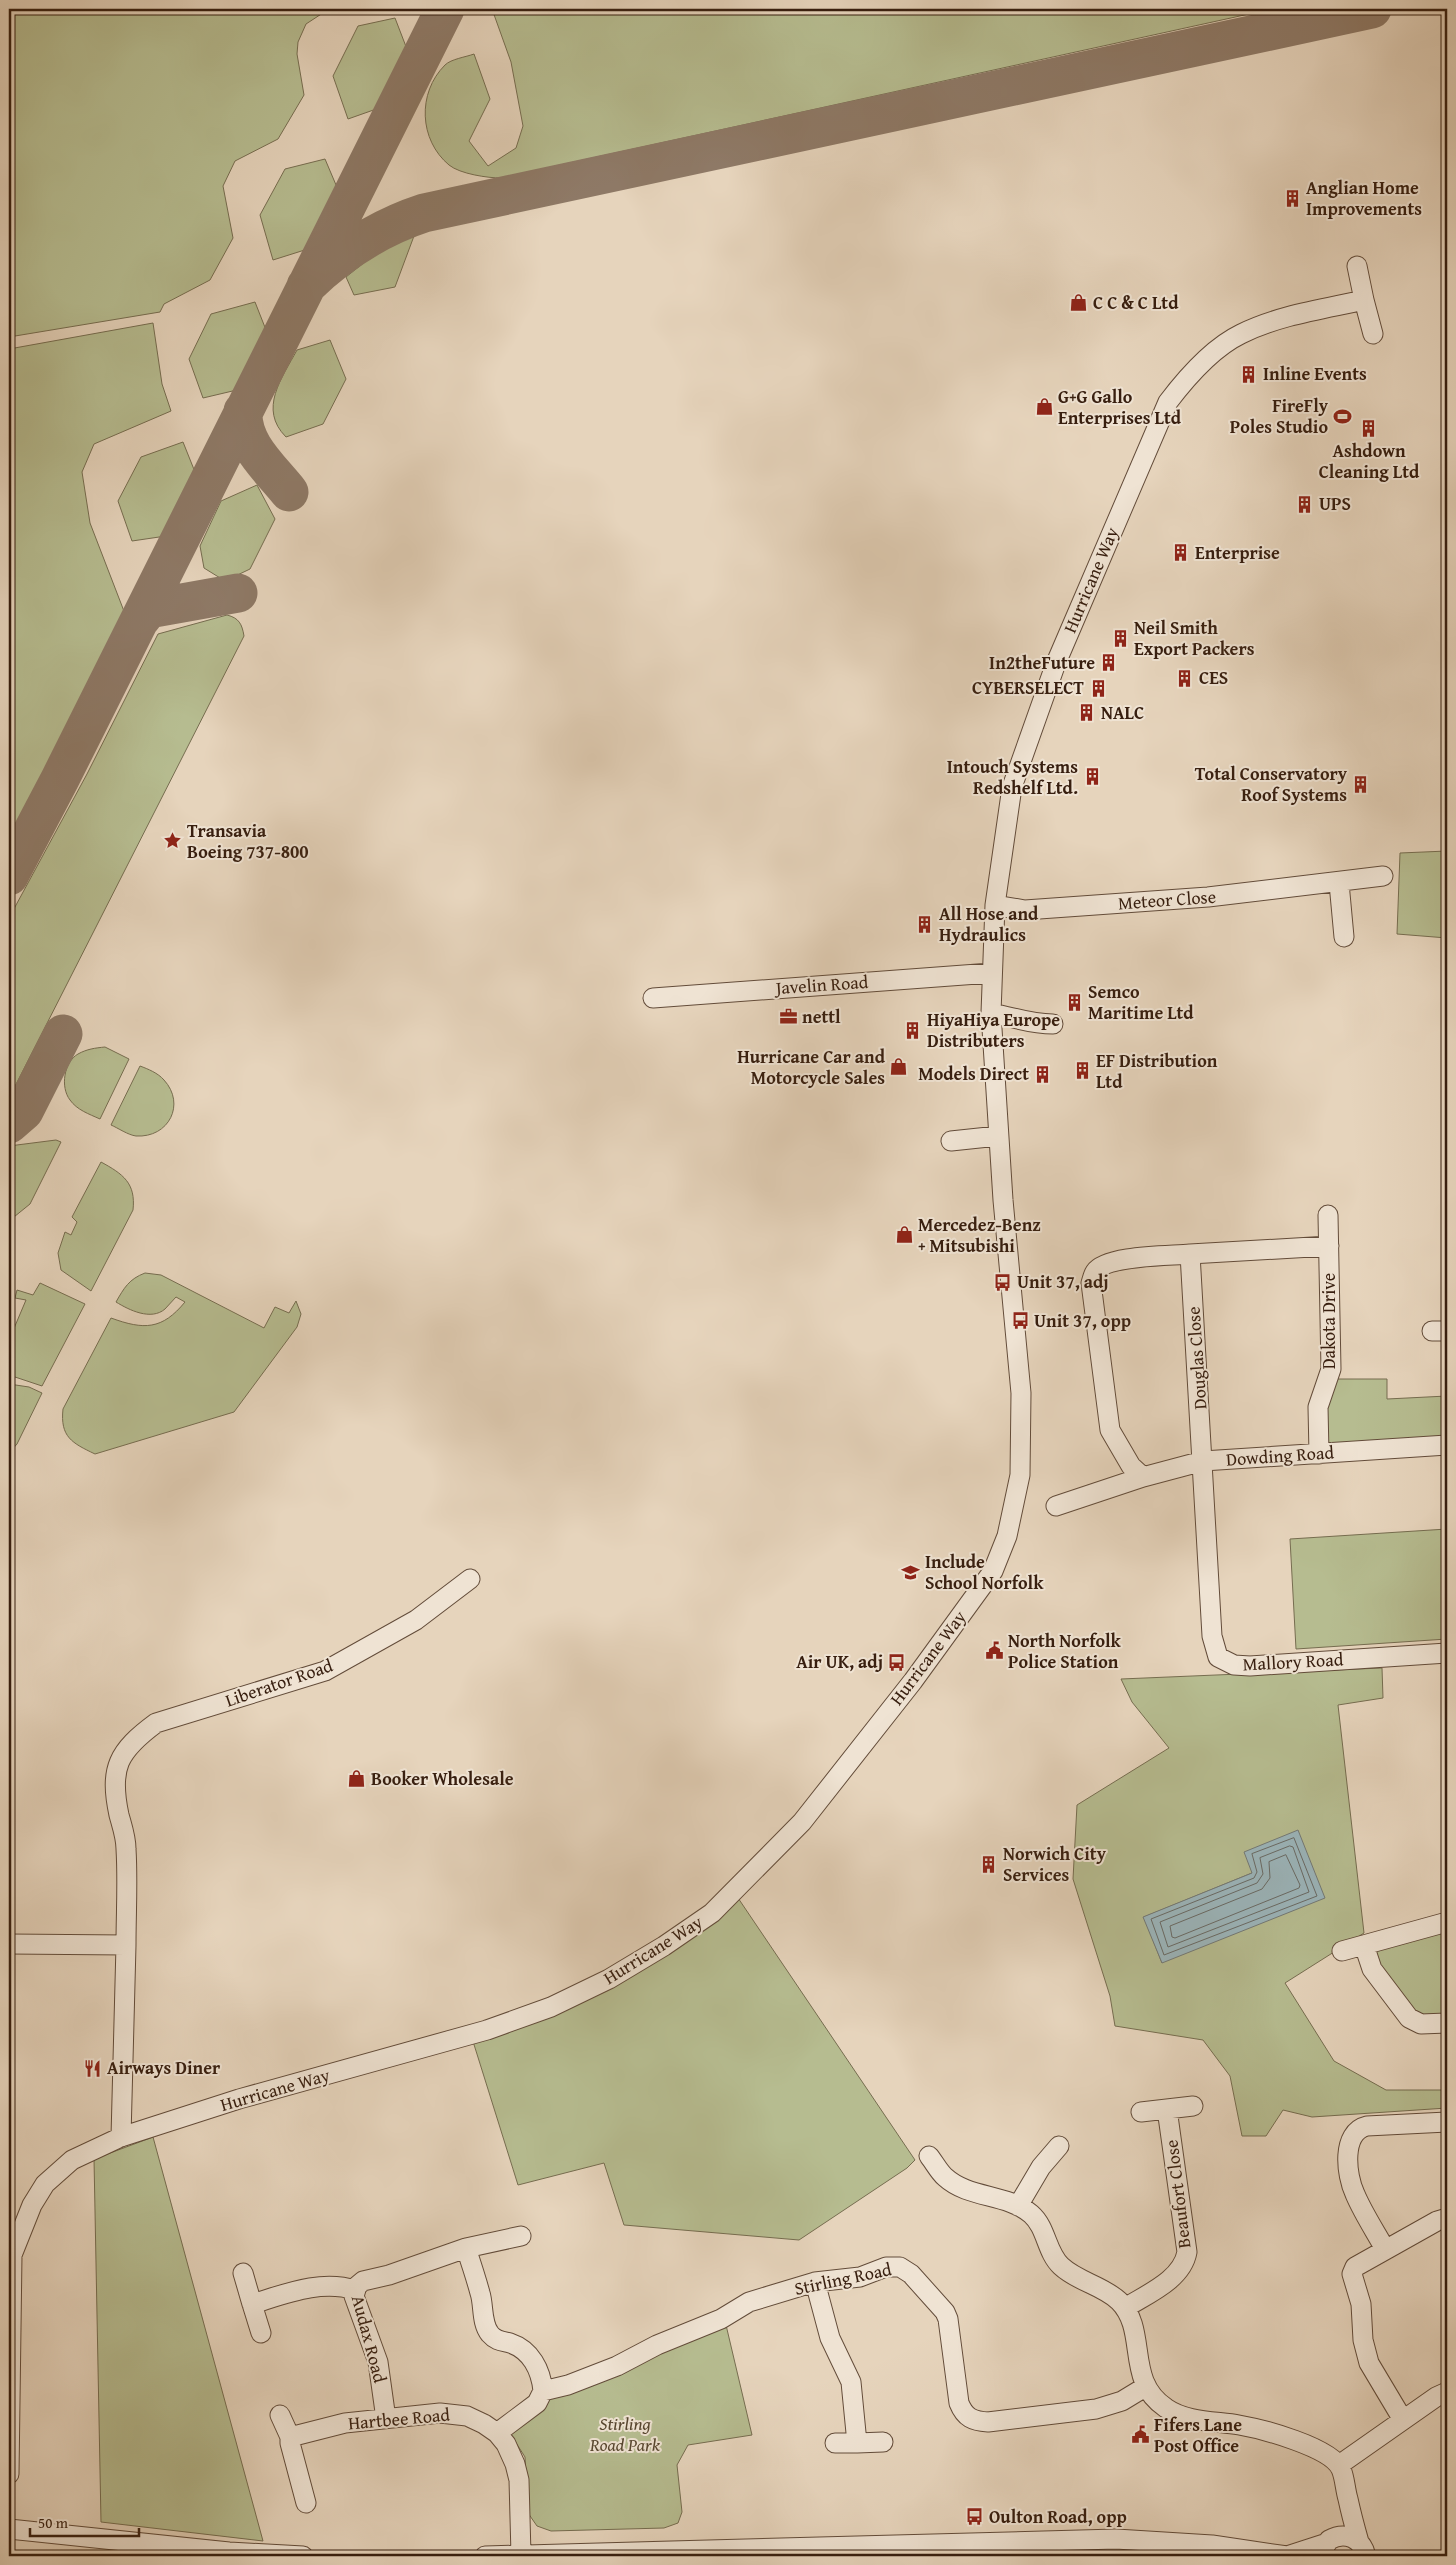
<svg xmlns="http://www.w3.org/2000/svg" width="1456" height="2565" font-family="'Gentium Book Plus',serif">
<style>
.green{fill:#b6bc90;stroke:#766d50;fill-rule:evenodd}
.water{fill:#9bb5bb;stroke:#737976}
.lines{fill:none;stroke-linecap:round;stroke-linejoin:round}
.shore{stroke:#696a65;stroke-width:1}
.taxiway{stroke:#8e7966;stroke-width:39}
.minor-casing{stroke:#634c3a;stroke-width:21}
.minor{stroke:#efe3d3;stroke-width:19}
.labels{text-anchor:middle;stroke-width:4;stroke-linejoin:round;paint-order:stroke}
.poi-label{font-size:18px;font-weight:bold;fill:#371e0f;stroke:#efe3d3;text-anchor:start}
.street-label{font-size:18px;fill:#371e0f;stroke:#efe3d3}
.park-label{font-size:18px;font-style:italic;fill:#57462f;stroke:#efe3d3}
</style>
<rect width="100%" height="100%" fill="#e6d4bc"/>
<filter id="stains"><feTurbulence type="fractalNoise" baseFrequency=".004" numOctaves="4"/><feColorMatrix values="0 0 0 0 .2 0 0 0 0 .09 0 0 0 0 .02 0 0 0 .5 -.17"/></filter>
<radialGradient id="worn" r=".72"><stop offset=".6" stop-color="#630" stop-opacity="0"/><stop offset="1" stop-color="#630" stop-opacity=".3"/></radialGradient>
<path class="green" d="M 9,9 L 329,9 L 306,24 L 298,42 L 297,54 L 304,95 L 278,139 L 235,161 L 223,186 L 233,238 L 210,280 L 164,304 L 160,312 L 9,337 Z
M 492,9 L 1246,9 L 1249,14 L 501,178 C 488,178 460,174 449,165 C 419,140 417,93 445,65 C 451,59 466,57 474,54 L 490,99 L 469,141 L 488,166 L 516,148 L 523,126 L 511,62 Z
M 395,18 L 410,57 L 382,107 L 348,119 L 333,76 L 358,26 Z
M 325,159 L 339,192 L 311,248 L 273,260 L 260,215 L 285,169 Z
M 414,236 L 395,287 L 354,295 L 346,277 L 391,241 Z
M 255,302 L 268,335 L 241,389 L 203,398 L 189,359 L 211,314 Z
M 153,323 L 162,384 L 171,411 L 94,444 L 82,472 L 90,523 L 127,619 L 9,850 L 9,349 Z
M 330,340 L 346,379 L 323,424 L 286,437 C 258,409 282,378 297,350 Z
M 183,442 L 197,477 L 166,536 L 132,541 L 118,501 L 141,457 Z
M 257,485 L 275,519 L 250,569 L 225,581 L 204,568 L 200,546 L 221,501 Z
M 227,615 C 239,618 242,624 244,636 L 9,1098 L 9,918 L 87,774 L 158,634 Z
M 1447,851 L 1447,938 L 1397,934 L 1400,853 Z
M 105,1047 L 129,1059 L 100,1119 C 89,1114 77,1110 70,1100 C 60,1087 64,1062 78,1054 C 87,1049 95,1048 105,1047 Z
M 140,1066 C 148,1069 158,1073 164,1080 C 186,1104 169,1138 136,1136 C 128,1135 118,1128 111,1125 Z
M 56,1140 L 61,1142 L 30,1204 L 9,1221 L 9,1146 Z
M 101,1162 C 123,1174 136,1183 133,1210 L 91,1291 L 61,1270 L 58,1253 L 65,1232 L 71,1235 L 77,1222 L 72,1217 Z
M 145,1273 L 161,1275 L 264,1328 L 275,1307 L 289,1313 L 296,1301 L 301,1314 L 297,1327 L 234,1412 L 95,1454 C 72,1443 60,1437 63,1409 L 111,1318 C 144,1330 162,1330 185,1302 L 176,1297 C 172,1301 169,1305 165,1309 C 151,1321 129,1310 116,1302 C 124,1288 129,1279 145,1273 Z
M 40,1283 L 85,1304 L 42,1386 L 9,1375 L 12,1333 L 26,1300 L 15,1298 L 17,1290 L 33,1295 Z
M 1329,1379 L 1387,1379 L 1387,1399 L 1447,1396 L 1447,1445 L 1319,1454 Z
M 9,1384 L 29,1387 L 42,1393 L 17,1444 L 9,1453 Z
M 1447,1529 L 1447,1639 L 1296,1649 L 1290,1539 Z
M 1382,1668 L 1383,1698 L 1338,1705 L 1364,1933 L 1285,1983 L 1334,2061 L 1386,2090 L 1447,2090 L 1447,2108 L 1312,2117 L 1283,2110 L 1266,2136 L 1242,2136 L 1230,2076 L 1203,2040 L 1115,2026 L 1110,1996 L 1073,1879 L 1077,1805 L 1169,1748 L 1132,1702 L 1121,1679 ZM 1252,1873 L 1162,1963 L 1144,1917 Z
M 734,1892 L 915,2160 L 907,2168 L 799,2240 L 624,2225 L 604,2163 L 518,2185 L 471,2035 L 551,2007 Z
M 1447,1928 L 1447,2016 L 1422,2018 L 1377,1970 L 1377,1952 L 1385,1944 Z
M 153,2137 L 263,2541 L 101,2522 L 94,2159 Z
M 726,2325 L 752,2435 L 688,2445 L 677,2465 L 682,2512 L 678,2523 L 664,2528 L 551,2531 L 537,2526 L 528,2513 L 525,2457 L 511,2435 L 514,2425 L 548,2399 Z"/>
<path class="water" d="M 1298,1830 L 1325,1898 L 1162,1963 L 1143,1917 L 1252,1873 L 1244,1852 Z"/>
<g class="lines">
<path class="shore" d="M 1294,1838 L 1317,1896 L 1164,1955 L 1151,1919 L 1254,1878 L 1257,1872 L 1252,1854 Z
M 1290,1846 L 1293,1847 L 1309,1892 L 1168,1947 L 1160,1922 L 1257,1883 L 1263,1874 L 1260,1858 Z
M 1286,1855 L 1300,1885 L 1299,1888 L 1175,1938 L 1172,1937 L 1170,1926 L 1262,1889 L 1270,1878 L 1269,1862 Z"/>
<path class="taxiway" d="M 306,286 C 341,252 378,228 424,213 L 1372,9
M 243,411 C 241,444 270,468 289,492
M 139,621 L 147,611 L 154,608 L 238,593
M 9,876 L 60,779 L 445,9
M 9,1124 L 24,1111 L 63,1034"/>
<defs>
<path id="minor" d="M 1364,300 L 1373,334
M 1339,883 L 1344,937
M 995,905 L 1025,910 L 1208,897 L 1383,876
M 653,998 L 991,973
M 991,1013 C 1014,1017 1029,1024 1053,1024
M 951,1141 L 998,1136
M 1190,1254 L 1329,1246
M 1432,1331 L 1447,1331
M 1319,1454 L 1318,1407 L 1331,1369 L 1328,1215
M 1143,1477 L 1131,1466 L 1110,1430 L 1091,1283 C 1092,1280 1093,1275 1095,1272 C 1106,1255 1170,1256 1190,1254 L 1212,1636 L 1218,1657 L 1234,1665 L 1250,1666 L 1447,1653
M 1056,1506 L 1143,1477 L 1203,1461 L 1447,1445
M 9,1944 L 126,1945 C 126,1913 128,1881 126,1849 C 126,1837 122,1826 119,1815 C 109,1768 118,1751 156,1723 L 325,1671 L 416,1620 L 470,1579
M 1364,1945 L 1372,1969 L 1409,2018 L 1421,2024 L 1447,2023
M 1342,1951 L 1447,1922
M 1167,2109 L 1193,2106
M 121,2137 L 126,1945
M 929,2156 C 934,2162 939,2172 945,2177 C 969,2199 1006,2193 1031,2214 C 1047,2228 1046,2252 1061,2266 C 1078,2282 1102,2285 1119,2301 C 1149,2331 1124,2380 1166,2408 C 1186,2422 1215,2421 1239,2425 C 1262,2429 1331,2447 1341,2469 C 1345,2478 1345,2489 1348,2499 C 1351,2513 1355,2528 1359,2542
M 1018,2206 L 1041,2167 L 1059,2146
M 466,2248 C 471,2263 476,2278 480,2293 C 484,2305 481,2323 490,2334 C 496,2341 502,2341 510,2343 C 531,2350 541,2370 543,2391
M 1385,2249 C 1375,2231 1363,2213 1355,2194 C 1346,2175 1341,2132 1367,2126 L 1447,2122
M 243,2273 L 252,2304 C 285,2294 321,2279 355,2290
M 815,2282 L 830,2338 L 851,2382 L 857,2443 L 883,2442
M 252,2304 L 261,2333
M 1125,2308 C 1147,2294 1182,2280 1187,2252 L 1167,2109 L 1141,2112
M 280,2415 L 290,2437 L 345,2423 L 440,2413 L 467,2416 L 484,2424 L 497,2433 L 506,2444 L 515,2464 L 519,2480 L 521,2555
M 386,2419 L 378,2362 L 354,2296 L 357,2286 L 363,2281 L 389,2275 L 466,2248 L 521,2236
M 1403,2420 L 1369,2363 L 1363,2340 L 1361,2304 L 1352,2274 L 1355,2267 L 1437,2221 L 1447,2218
M 497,2433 L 537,2403 L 543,2391 L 568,2385 L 617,2366 L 657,2345 L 721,2319 L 749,2302 L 815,2282 L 860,2277 L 886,2267 L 900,2267 L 911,2274 L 945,2312 L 948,2319 L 959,2403 C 965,2418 973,2421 988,2422 L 1096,2409 L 1122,2401 L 1145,2387
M 290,2437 L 290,2443 L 306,2503
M 835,2443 L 857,2443
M 1339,2465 L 1436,2397 L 1447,2392
M 9,2474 L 12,2255 L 32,2205 L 45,2184 L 72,2160 L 121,2137 L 239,2099 L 487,2030 L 551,2007 L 609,1979 L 664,1946 L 712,1913 L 802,1822 L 913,1681 L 993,1571 L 1007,1536 L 1020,1475 L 1021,1393 L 1003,1200 L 991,1013 L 995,905 L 1012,787 L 1056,663 L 1168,402 C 1187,377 1212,348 1241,334 C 1279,315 1324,309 1364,300 L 1357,266
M 9,2529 L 229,2552 L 303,2556
M 485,2556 L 1116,2539 L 1212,2545 L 1287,2556
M 1287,2556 L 1324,2544
M 1319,2556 L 1329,2540 C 1345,2531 1362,2538 1366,2556"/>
</defs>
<use href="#minor" class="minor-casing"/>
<use href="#minor" class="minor"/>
</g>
<defs>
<symbol id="building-bare" viewBox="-9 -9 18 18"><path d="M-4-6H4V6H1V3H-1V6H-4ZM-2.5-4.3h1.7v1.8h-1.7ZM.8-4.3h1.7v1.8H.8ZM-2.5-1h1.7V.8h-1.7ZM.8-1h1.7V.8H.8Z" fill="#8f2418" stroke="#efe3d3" stroke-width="2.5" paint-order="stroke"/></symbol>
<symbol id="shop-bare" viewBox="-9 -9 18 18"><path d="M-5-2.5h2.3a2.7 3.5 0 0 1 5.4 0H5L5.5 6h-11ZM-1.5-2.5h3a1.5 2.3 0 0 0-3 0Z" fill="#8f2418" stroke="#efe3d3" stroke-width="2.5" paint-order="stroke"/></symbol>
<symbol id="stadium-bare" viewBox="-9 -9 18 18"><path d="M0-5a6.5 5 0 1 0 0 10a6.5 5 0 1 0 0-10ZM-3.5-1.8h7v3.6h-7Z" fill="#8f2418" stroke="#efe3d3" stroke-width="2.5" paint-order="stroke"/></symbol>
<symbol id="sight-bare" viewBox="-9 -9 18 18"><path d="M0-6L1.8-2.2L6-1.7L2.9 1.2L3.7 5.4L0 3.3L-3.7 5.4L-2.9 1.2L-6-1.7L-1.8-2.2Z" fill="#8f2418" stroke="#efe3d3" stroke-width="2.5" paint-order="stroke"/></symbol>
<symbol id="office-bare" viewBox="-9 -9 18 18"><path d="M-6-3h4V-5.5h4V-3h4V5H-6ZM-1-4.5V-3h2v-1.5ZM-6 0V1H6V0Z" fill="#8f2418" stroke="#efe3d3" stroke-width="2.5" paint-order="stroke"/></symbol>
<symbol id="bus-bare" viewBox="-9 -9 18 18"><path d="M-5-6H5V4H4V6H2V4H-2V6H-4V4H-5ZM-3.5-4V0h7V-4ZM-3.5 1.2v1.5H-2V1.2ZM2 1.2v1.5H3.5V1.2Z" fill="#8f2418" stroke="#efe3d3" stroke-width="2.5" paint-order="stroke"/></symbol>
<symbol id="school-bare" viewBox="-9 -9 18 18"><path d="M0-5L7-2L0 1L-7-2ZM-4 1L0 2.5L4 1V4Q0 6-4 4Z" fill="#8f2418" stroke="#efe3d3" stroke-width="2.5" paint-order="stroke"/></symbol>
<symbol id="civic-bare" viewBox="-9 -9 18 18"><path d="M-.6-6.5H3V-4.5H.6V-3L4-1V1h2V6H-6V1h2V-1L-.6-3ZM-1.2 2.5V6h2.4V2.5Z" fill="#8f2418" stroke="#efe3d3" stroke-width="2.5" paint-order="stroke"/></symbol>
<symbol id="restaurant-bare" viewBox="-9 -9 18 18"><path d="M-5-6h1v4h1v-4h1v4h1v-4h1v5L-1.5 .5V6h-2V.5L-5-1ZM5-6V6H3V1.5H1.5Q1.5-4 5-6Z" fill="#8f2418" stroke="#efe3d3" stroke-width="2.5" paint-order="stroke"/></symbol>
</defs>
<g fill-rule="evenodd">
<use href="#building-bare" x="1280" y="186" width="25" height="25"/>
<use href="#shop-bare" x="1066" y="290" width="25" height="25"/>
<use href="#building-bare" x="1236" y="362" width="25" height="25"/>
<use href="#shop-bare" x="1032" y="394" width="25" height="25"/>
<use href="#stadium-bare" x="1330" y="404" width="25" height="25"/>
<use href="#building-bare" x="1356" y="416" width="25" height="25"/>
<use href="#building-bare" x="1292" y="492" width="25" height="25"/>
<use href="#building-bare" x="1168" y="540" width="25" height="25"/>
<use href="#building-bare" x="1108" y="626" width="25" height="25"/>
<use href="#building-bare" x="1096" y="650" width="25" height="25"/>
<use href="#building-bare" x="1172" y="666" width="25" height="25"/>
<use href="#building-bare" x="1086" y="676" width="25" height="25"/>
<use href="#building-bare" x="1074" y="700" width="25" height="25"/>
<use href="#building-bare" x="1080" y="764" width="25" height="25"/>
<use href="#building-bare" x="1348" y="772" width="25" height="25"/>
<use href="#sight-bare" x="160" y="828" width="25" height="25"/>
<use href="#building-bare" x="912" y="912" width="25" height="25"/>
<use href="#building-bare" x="1062" y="990" width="25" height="25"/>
<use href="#office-bare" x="776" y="1004" width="25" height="25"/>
<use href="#building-bare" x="900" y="1018" width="25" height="25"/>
<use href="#shop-bare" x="886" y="1054" width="25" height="25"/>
<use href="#building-bare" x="1070" y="1058" width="25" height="25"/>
<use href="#building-bare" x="1030" y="1062" width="25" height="25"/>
<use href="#shop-bare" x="892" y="1222" width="25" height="25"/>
<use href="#bus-bare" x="990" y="1270" width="25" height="25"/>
<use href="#bus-bare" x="1008" y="1308" width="25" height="25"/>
<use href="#school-bare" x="898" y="1560" width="25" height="25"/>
<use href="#civic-bare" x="982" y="1638" width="25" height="25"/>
<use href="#bus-bare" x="884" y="1650" width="25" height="25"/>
<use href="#shop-bare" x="344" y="1766" width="25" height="25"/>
<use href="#building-bare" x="976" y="1852" width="25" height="25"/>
<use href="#restaurant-bare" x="80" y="2056" width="25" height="25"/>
<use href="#civic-bare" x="1128" y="2422" width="25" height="25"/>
<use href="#bus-bare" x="962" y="2504" width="25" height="25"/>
</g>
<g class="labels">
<g class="poi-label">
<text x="1306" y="194">Anglian Home<tspan x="1306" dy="21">Improvements</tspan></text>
<text x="1093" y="309">C C &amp; C Ltd</text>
<text x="1263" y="380">Inline Events</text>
<text x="1058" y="403">G+G Gallo<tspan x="1058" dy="21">Enterprises Ltd</tspan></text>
<text x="1328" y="412" text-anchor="end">FireFly<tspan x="1328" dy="21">Poles Studio</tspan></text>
<text x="1369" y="457" text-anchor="middle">Ashdown<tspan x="1369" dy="21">Cleaning Ltd</tspan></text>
<text x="1319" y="510">UPS</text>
<text x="1195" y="559">Enterprise</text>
<text x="1134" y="634">Neil Smith<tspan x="1134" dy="21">Export Packers</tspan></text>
<text x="1095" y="669" text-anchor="end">In2theFuture</text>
<text x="1199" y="684">CES</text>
<text x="1084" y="694" text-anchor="end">CYBERSELECT</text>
<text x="1101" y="719">NALC</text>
<text x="1078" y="773" text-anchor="end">Intouch Systems<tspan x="1078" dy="21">Redshelf Ltd.</tspan></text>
<text x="1347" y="780" text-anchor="end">Total Conservatory<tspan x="1347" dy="21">Roof Systems</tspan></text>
<text x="187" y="837">Transavia<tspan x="187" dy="21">Boeing 737-800</tspan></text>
<text x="939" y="920">All Hose and<tspan x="939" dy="21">Hydraulics</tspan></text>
<text x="1088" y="998">Semco<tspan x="1088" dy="21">Maritime Ltd</tspan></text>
<text x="802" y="1023">nettl</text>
<text x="927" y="1026">HiyaHiya Europe<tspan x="927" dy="21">Distributers</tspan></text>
<text x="885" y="1063" text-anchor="end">Hurricane Car and<tspan x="885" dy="21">Motorcycle Sales</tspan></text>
<text x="1096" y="1067">EF Distribution<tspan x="1096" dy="21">Ltd</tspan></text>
<text x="1029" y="1080" text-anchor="end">Models Direct</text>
<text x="918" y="1231">Mercedez-Benz<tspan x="918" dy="21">+ Mitsubishi</tspan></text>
<text x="1017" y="1288">Unit 37, adj</text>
<text x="1034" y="1327">Unit 37, opp</text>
<text x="925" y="1568">Include<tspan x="925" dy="21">School Norfolk</tspan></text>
<text x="1008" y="1647">North Norfolk<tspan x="1008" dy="21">Police Station</tspan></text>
<text x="883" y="1668" text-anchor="end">Air UK, adj</text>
<text x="371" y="1785">Booker Wholesale</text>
<text x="1003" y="1860">Norwich City<tspan x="1003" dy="21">Services</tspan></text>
<text x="107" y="2074">Airways Diner</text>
<text x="1154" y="2431">Fifers Lane<tspan x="1154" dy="21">Post Office</tspan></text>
<text x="989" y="2523">Oulton Road, opp</text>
</g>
<g class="street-label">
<text transform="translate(1091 580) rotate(-67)" y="6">Hurricane Way</text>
<text transform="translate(1167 900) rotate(-4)" y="6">Meteor Close</text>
<text transform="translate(822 985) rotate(-4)" y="6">Javelin Road</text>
<text transform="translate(1329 1321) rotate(-90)" y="6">Dakota Drive</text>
<text transform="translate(1197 1358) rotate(-94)" y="6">Douglas Close</text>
<text transform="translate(1280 1456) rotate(-4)" y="6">Dowding Road</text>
<text transform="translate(928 1658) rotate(-53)" y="6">Hurricane Way</text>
<text transform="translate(1293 1662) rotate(-3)" y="6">Mallory Road</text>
<text transform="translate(279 1683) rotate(-19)" y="6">Liberator Road</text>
<text transform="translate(653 1950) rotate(-32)" y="6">Hurricane Way</text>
<text transform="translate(275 2090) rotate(-16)" y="6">Hurricane Way</text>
<text transform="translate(1178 2194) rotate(-97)" y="6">Beaufort Close</text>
<text transform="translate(843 2279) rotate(-12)" y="6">Stirling Road</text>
<text transform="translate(369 2339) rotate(75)" y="6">Audax Road</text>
<text transform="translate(399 2419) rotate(-5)" y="6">Hartbee Road</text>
</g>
<g class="park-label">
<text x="625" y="2430">Stirling<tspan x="625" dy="21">Road Park</tspan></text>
</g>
</g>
<rect width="1456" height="2565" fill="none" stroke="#e6d4bc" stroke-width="30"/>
<rect x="10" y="10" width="1436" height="2545" fill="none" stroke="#371e0f" stroke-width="2.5"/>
<rect x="15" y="15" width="1426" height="2535" fill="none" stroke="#371e0f"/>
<path d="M30 2528v8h109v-8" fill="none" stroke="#371e0f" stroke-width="2.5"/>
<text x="38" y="2528" font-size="15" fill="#371e0f" stroke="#efe3d3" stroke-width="4" paint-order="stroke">50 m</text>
<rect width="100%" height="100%" filter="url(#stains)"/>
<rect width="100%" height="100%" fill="url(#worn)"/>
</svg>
